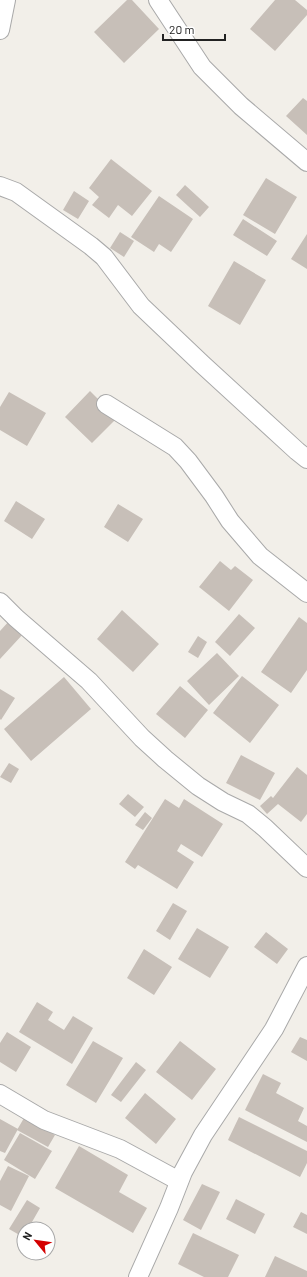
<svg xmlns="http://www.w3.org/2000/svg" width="307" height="1277" font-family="Barlow,sans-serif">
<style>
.building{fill:#c7bfb8}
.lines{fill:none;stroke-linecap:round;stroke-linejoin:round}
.minor-casing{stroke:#a9a9a9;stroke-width:20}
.minor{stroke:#fff;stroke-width:18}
</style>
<rect width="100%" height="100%" fill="#f2efe9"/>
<path class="building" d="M 127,0 L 132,0 L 159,29 L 124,63 L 94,32 Z
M 275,0 L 295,0 L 307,10 L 307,15 L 275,51 L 250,29 Z
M 303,98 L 307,101 L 307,135 L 286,116 Z
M 111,159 L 152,191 L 132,216 L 118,205 L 109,218 L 92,205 L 99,197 L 89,188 Z
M 266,178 L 297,197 L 275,234 L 243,215 Z
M 185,185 L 209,207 L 200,217 L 176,195 Z
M 74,191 L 89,201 L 78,219 L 63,210 Z
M 159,196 L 193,219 L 171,252 L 159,244 L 154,252 L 131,237 Z
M 243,219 L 277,241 L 267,256 L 233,235 Z
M 120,232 L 134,241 L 124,257 L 110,248 Z
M 307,234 L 307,269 L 291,259 Z
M 234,261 L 266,280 L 240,325 L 208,306 Z
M 90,391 L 117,418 L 92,443 L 65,417 Z
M 9,392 L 46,413 L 27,446 L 0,430 L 0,407 Z
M 16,501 L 45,519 L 32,539 L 4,521 Z
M 118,504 L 143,519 L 128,542 L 104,527 Z
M 220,561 L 231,570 L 235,566 L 253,580 L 229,611 L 199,587 Z
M 122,610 L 159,644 L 133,672 L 97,639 Z
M 239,614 L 255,628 L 230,656 L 215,642 Z
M 299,617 L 307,623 L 307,670 L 291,693 L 261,672 Z
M 10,620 L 24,633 L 0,659 L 0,631 Z
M 198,636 L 207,642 L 198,658 L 188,652 Z
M 217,653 L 239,676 L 209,705 L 187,681 Z
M 242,676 L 279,705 L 250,743 L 213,713 Z
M 64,677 L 91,709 L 31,761 L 4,729 Z
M 180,686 L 208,710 L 185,738 L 156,714 Z
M 0,689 L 15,698 L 1,720 L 0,719 Z
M 241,755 L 275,773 L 260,800 L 226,783 Z
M 9,763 L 19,769 L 11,783 L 0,777 Z
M 297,767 L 307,775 L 307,814 L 301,822 L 278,804 L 267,814 L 260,806 L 271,796 L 273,798 Z
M 128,794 L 144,807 L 135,817 L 119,804 Z
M 165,799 L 179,808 L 184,799 L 223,824 L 202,857 L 181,844 L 177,851 L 194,862 L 177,889 L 138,865 L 135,869 L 125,862 Z
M 145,812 L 152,818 L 143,830 L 135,825 Z
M 173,903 L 187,911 L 170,940 L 156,931 Z
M 197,928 L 229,947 L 210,978 L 178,959 Z
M 266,932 L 288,949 L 277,964 L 254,947 Z
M 144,949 L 172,967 L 154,995 L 127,978 Z
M 37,1002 L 53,1012 L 48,1020 L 64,1030 L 73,1016 L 93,1028 L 72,1064 L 19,1032 Z
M 7,1032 L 31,1047 L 16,1072 L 0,1062 L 0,1043 Z
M 300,1037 L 307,1040 L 307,1061 L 291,1052 Z
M 93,1041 L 123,1058 L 96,1103 L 66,1085 Z
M 180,1041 L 216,1069 L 192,1100 L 156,1072 Z
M 136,1062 L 146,1070 L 121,1102 L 111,1095 Z
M 263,1074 L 281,1083 L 276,1093 L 304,1108 L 298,1121 L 307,1126 L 307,1142 L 245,1110 Z
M 145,1093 L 176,1119 L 156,1144 L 125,1118 Z
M 239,1117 L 307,1151 L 307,1163 L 300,1177 L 228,1140 Z
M 24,1118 L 55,1135 L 48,1147 L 17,1130 Z
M 0,1119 L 18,1129 L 5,1153 L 0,1151 Z
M 20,1133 L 52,1151 L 35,1179 L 4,1160 Z
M 79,1146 L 128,1175 L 119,1192 L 147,1208 L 133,1233 L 55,1188 Z
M 8,1166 L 29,1176 L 11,1211 L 0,1205 L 0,1181 Z
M 202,1184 L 220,1192 L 201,1230 L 183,1220 Z
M 236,1199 L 265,1214 L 255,1234 L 226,1219 Z
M 27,1200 L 40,1208 L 28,1229 L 24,1229 L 23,1237 L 9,1229 Z
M 301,1212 L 307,1215 L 307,1234 L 293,1227 Z
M 193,1233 L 239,1255 L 228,1277 L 204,1277 L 178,1264 Z
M 275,1256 L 307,1271 L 307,1277 L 265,1277 Z"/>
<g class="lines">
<defs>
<path id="minor" d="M 158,0 L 202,67 L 241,106 L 307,162
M 0,30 L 6,0
M 0,186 L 16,192 L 91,246 L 104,257 L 141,306 L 202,364 L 297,451 L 307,459
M 106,404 L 175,447 L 188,461 L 214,496 L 230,521 L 260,556 L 307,593
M 0,602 L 16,618 L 89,681 L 142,738 L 165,759 L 198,786 L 223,802 L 248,814 L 265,828 L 307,868
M 0,1094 L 44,1120 L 120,1149 L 179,1181
M 138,1277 L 169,1208 L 183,1172 L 203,1135 L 274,1029 L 307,966"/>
</defs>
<use href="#minor" class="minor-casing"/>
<use href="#minor" class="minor"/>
</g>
<g transform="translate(36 1241) rotate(299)"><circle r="19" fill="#ffffff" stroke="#a7a7a7"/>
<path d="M0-3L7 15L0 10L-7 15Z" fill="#d40000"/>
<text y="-6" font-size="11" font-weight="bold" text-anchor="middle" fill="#222222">N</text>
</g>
<path d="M163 34v6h62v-6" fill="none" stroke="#222222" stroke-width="2"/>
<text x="169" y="34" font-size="12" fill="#222222" stroke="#ffffff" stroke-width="3" paint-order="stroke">20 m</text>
</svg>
